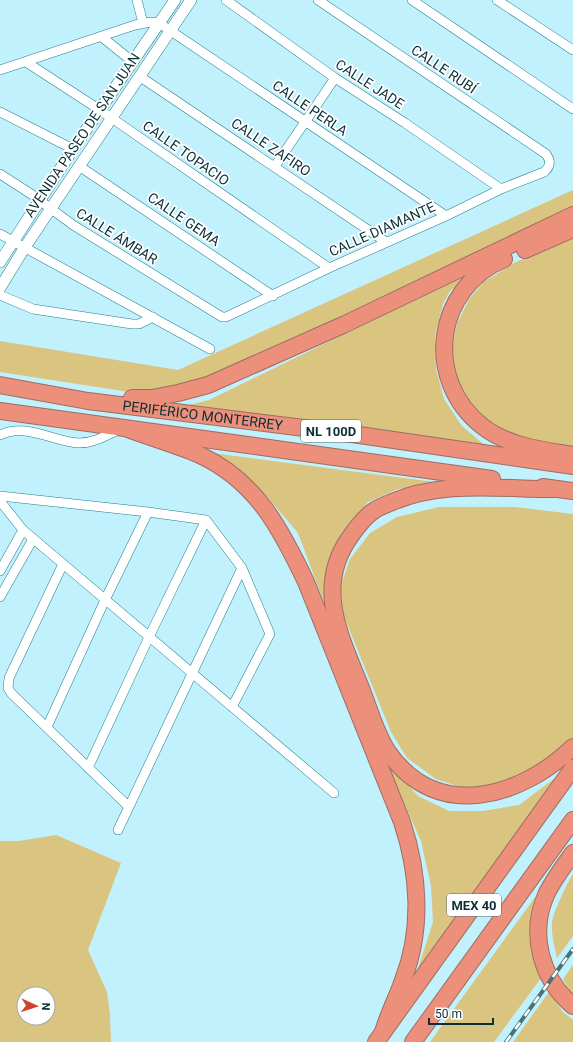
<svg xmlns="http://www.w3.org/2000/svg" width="573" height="1042" font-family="Roboto,sans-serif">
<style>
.green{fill:#d9c480;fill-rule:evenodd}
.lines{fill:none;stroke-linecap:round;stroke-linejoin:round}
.minor-casing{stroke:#247e8e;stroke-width:10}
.tertiary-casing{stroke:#247e8e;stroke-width:12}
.motorway-casing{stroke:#9d6d63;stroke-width:18}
.minor{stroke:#fff;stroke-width:9}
.tertiary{stroke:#fff;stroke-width:11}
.motorway{stroke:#ec8f7b;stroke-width:16}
.rail-casing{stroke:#49727a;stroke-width:4}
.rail{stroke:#fff;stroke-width:2.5;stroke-dasharray:8;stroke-linecap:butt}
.labels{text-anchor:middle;stroke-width:3.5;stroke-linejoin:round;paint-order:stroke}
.shield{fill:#fff;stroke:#546d72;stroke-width:1}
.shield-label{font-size:13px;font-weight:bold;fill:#0a2f36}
.street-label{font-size:14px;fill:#0a2f36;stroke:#fff}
</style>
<rect width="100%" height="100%" fill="#c1f1fc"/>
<path class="green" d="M 573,190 L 573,207 L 200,383 L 166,390 L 129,392 L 0,372 L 0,341 L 178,370 Z
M 573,236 L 573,449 L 536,443 L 502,432 L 476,414 L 453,372 L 452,348 L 457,324 L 469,299 L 484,282 L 514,263 Z
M 488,264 L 450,291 L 443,304 L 435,335 L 436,369 L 444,399 L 462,426 L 489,449 L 185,406 L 209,400 Z
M 204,452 L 442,483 L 398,489 L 368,502 L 342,532 L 327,568 L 325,605 L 298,533 L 269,499 L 240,470 Z
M 439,507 L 515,507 L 573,514 L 573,739 L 566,747 L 534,768 L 497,784 L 463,788 L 436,779 L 407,758 L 391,732 L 341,609 L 341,585 L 350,559 L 370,533 L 397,517 Z
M 384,759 L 418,796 L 449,811 L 483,811 L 519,805 L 559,775 L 414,981 L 433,922 L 431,886 L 421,841 Z
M 56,835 L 121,863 L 88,950 L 107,992 L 110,1015 L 111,1042 L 0,1042 L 0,841 L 19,841 ZM 24,994 L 48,994 L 48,1018 L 24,1018 Z
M 573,874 L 573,936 L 557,958 C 555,947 551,935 552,923 C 552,915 568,881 573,874 Z
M 546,882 C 542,892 531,913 530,923 C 527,942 534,962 541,978 L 494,1042 L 430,1042 Z
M 573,965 L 573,997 L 563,979 Z
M 549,992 L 563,1012 L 573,1020 L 573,1042 L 513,1042 Z"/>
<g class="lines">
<defs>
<path id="minor" d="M 137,0 L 143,23
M 226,0 L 335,78 L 405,123 L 501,189
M 412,0 L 573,109
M 497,0 L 573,50
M 102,37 L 133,62
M 26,62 L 100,110 L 329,268
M 0,70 L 135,25 L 151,22 L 159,23 L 446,216
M 139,76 L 386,242
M 0,112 L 73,149
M 79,166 L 273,296
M 275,166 L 335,78
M 0,174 L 31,194 L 73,225 L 222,317 L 226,317 L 329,268 L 446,216 L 501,189 L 544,172 C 551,166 551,161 546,154 L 318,0
M 0,234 L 210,349
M 0,295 L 33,309 L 132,324 L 139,324 L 153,317
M 0,435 C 25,422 54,442 79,443 C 94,443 107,435 120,429
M 0,496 L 148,512 L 206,520 L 242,568 L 270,634 L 232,707
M 0,501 L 23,530 L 334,793
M 63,564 L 9,678 L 8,688 L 11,693 L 129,807
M 0,571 L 23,530
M 0,597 L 33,539
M 47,727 L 105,600 L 148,512
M 88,768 L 149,637 L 206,520
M 118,830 L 242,568"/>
<path id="tertiary" d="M 0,262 L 73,149 L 175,0
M 0,288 L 25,247 L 191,0"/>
<g id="motorway">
<path d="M 525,250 L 573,229"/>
<path d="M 504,259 C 435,288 423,379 482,426 C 507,446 542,450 573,455"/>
<path id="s1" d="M 0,385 L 88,401 L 352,434 L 573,466"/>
<path d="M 132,398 L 152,398 L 178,393 L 208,385 L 343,325 L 573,215"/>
<path d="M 0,411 C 164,434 328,455 492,479"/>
<path d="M 128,429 C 152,438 177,445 200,455 C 256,481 281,529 306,582 L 402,822 C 419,873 423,929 403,980 C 397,998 388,1014 383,1032"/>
<path d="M 543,487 L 573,491"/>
<path d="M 554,489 C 499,489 441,480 390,503 C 385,505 379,507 375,510 C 365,516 357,527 350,537 C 314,588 341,637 361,688 C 369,708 376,734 388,752 C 437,822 520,798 573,747"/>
<path d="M 573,853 C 563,867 553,880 546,895 C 529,934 541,979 573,1006"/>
<path d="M 376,1042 L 573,768"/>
<path d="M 413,1042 L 573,820"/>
</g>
</defs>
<use href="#minor" class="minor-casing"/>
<use href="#tertiary" class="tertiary-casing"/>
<use href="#motorway" class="motorway-casing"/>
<use href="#minor" class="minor"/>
<use href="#tertiary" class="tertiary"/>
<use href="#motorway" class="motorway"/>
<defs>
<path id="rail" d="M 506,1042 L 573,949"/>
</defs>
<use href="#rail" class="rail-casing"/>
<use href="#rail" class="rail"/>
</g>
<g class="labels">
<g class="shield">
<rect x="301" y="420" width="60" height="22" rx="3"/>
<rect x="447" y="894" width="54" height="22" rx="3"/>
</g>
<g class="shield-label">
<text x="331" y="436">NL 100D</text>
<text x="474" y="910">MEX 40</text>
</g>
<g class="street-label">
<text transform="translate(444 69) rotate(34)" y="5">CALLE RUBÍ</text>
<text transform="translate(370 84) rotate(33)" y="5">CALLE JADE</text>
<text transform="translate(310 108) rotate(34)" y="5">CALLE PERLA</text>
<text transform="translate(82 135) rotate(-56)" y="5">AVENIDA PASEO DE SAN JUAN</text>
<text transform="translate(271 147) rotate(34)" y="5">CALLE ZAFIRO</text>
<text transform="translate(186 153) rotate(35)" y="5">CALLE TOPACIO</text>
<text transform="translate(184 219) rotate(34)" y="5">CALLE GEMA</text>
<text transform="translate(382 229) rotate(-24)" y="5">CALLE DIAMANTE</text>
<text transform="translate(117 236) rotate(32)" y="5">CALLE ÁMBAR</text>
<text dy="5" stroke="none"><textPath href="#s1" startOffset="205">PERIFÉRICO MONTERREY</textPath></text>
</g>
</g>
<g transform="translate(36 1006) rotate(93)"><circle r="19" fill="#ffffff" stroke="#9dacaf"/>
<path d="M0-3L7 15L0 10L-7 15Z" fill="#cf442a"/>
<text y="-6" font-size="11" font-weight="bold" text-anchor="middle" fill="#0a2f36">N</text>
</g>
<path d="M429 1018v6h64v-6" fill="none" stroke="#0a2f36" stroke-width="2"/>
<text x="435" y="1018" font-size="12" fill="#0a2f36" stroke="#ffffff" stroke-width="3" paint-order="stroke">50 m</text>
</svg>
